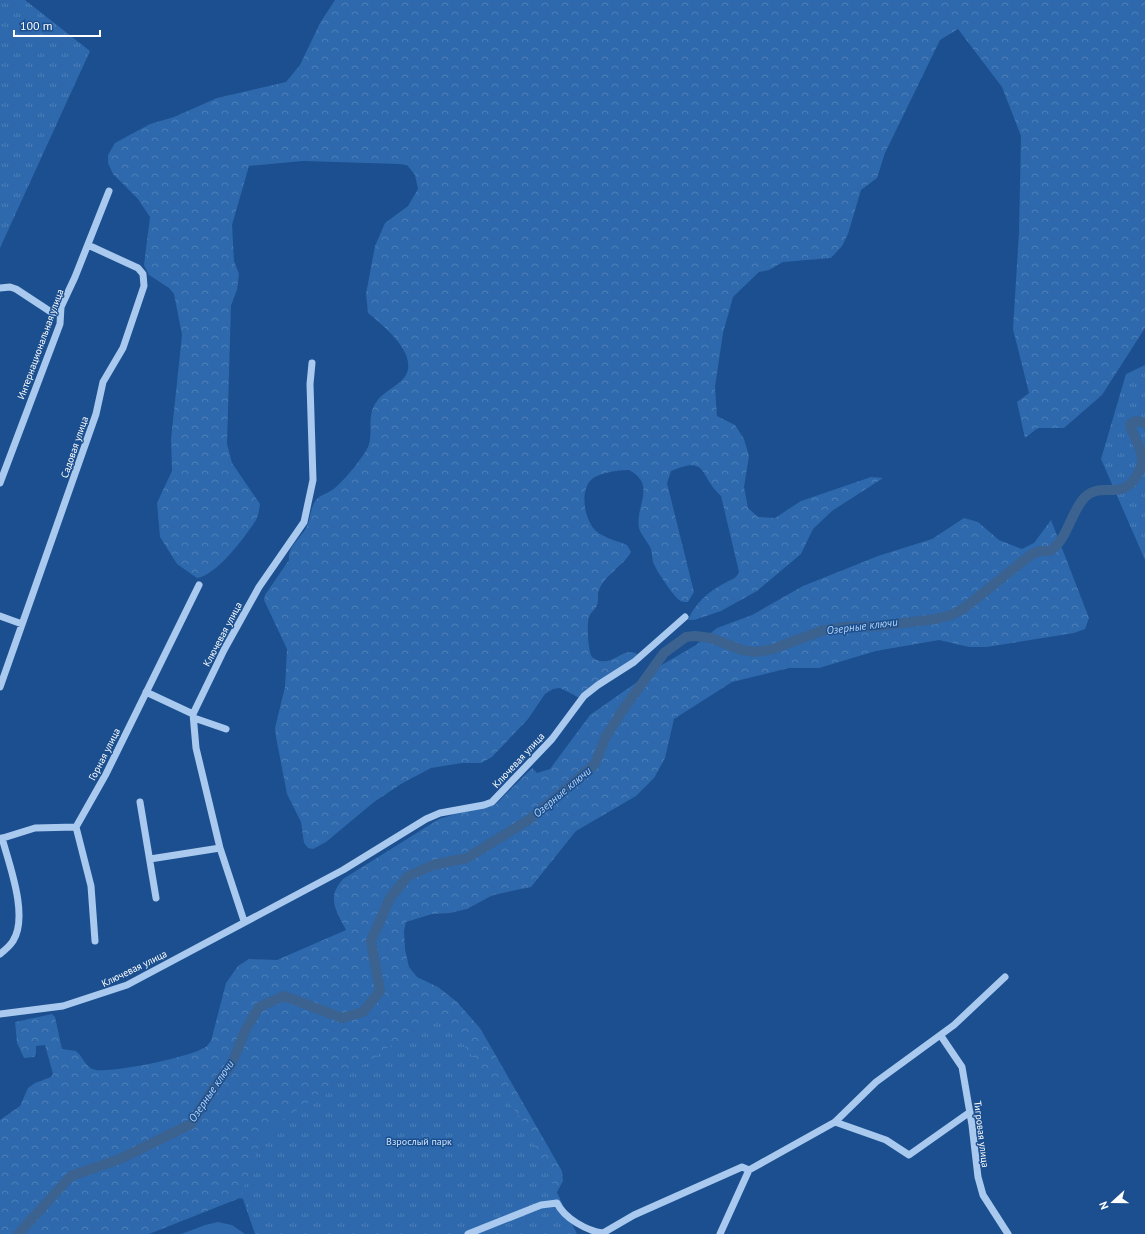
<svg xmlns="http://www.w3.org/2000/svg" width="1145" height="1234" font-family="'PT Sans',sans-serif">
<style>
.grass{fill:#2e69ad}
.forest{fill:url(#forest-crowns)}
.park{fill:url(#park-tufts)}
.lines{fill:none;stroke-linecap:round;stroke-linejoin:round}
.river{stroke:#3c6290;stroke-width:10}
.minor{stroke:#a9c9ee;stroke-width:7}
.labels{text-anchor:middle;stroke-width:3;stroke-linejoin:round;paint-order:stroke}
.street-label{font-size:10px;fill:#fff;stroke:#1b4f8f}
.park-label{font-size:10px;fill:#cfe3fa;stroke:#1b4f8f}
.water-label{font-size:11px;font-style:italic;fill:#b5d3f5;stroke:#1b4f8f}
</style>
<defs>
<pattern id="forest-crowns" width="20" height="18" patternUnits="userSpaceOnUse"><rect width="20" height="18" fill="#2e69ad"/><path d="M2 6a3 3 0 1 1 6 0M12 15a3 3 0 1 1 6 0" fill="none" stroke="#4d80b9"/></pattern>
<pattern id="park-tufts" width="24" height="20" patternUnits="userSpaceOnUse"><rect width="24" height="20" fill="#2e69ad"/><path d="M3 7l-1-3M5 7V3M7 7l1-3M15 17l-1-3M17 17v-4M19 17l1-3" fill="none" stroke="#4d80b9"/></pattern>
</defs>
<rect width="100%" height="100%" fill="#1b4f8f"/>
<path class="grass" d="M 218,1222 L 232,1225 L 245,1234 L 181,1234 L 205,1225 Z"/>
<path class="forest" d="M 335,0 L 1145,0 L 1145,328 L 1102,395 L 1064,428 L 1038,428 L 1025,438 L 1017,402 L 1029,393 L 1013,329 L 1019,232 L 1021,136 L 1002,87 L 958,29 L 940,40 L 885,153 L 877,178 L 861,190 L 848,234 L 842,246 L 831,258 L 783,262 L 769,270 L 759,272 L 733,297 L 723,333 L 715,387 L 717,416 L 735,425 L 744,439 L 749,456 L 744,487 L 748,508 L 758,517 L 775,518 L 801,501 L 871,477 L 883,478 L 832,511 L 813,529 L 801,554 L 757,591 L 721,611 L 694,620 L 688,620 C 695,603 709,591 725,583 C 732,579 736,579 739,572 L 721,496 C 698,475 709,455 671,471 L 667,483 L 694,592 L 688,602 C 684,602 682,602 679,600 C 672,594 656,570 653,562 C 652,558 652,553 651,549 C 648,542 641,535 639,528 C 635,505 657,485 629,470 C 618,470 598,473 591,480 C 579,492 585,521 596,531 C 604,538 618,541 627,545 L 631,552 C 624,565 604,576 599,590 C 597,594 599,600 597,605 C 596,609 592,611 590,615 C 586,620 588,652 592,657 C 594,659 597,660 600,661 C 615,664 624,646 637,654 L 636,657 L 587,689 L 580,698 L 560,688 L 553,689 L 545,694 L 528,719 L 492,757 L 481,763 L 462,763 L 431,768 L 401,784 L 374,802 L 326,842 L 313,849 L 308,848 L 304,843 L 301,822 L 287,794 L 276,737 L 275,728 L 285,687 L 287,649 L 264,600 L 265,595 L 289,560 C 287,547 302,537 307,526 C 311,518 310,505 318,498 C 323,494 331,492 336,487 C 346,478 362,459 368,447 C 373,436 368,419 373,408 C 378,395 391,390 401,381 C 425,359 384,326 368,313 L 366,294 L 375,246 L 385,223 L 408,206 L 418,189 L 415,175 L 407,165 L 399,164 L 303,161 L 249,166 L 232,225 L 234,261 L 239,274 L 237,290 L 231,305 L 227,444 L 232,463 L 260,504 C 259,509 259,515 256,520 C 246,536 216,576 197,578 L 177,564 L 160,537 L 157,503 L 172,471 L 171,439 L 182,335 L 174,294 L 169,288 L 149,275 L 144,265 L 150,217 L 138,199 L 113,174 L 108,163 L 108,155 L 115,143 L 150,124 L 174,117 L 217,98 L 286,82 L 300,65 L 320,23 Z
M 964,518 L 978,522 L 999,540 L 1022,549 L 1034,543 L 1051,520 L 1089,618 L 1085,629 L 1074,633 L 987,647 L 969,647 L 939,640 L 876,651 L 819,668 L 789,668 L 732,682 L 674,719 L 665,758 L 654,778 L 636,796 L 576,831 L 531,887 L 493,895 L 467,909 L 450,913 L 432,914 L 406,922 L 404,931 L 405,949 L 409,967 L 417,977 L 438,987 L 457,1002 L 480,1028 L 562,1171 L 563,1181 L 555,1196 L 269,1234 L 255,1234 L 243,1199 L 240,1198 L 149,1234 L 0,1234 L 0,1120 L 20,1106 L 28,1088 L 35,1083 L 51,1077 L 53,1074 L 45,1045 L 36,1046 L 36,1054 L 34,1057 L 24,1058 L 17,1043 L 15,1022 L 52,1014 L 55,1017 L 62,1049 L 76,1051 C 82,1056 85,1065 92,1069 C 107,1075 189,1057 204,1048 C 207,1047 209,1043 211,1041 L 226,983 L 238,966 L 249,959 L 277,960 L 346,930 C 336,910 326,898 343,879 L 439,819 L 459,813 L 495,805 L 532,768 L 537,773 L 550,769 L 590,715 L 660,666 L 696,645 L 717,628 L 752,615 L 803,586 L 878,556 L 932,539 Z"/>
<path class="park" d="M 0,0 L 25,0 L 90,51 L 0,248 Z
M 1145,365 L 1145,560 L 1101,459 L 1126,374 Z
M 439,1013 L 522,1120 L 577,1234 L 256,1234 L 242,1192 L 264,1133 Z"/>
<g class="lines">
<path class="river" d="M 18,1234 L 71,1176 L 120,1159 L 191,1124 L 215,1086 L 231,1065 L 246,1029 L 259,1007 L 284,996 L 342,1018 L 363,1012 L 380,991 L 371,941 L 390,898 L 408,876 L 433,865 L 467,858 L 530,819 L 595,764 L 605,738 L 622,711 L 664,653 L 686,637 L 695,636 L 711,638 L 742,650 L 755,652 L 773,649 L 821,631 L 844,627 L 878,626 L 936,619 L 951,615 L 963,609 L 1032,554 L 1040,551 L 1050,551 C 1068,539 1070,513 1085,497 C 1101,481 1121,501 1136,477 C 1139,473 1142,464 1142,459 C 1142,447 1132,436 1130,424 L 1136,421 L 1145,423"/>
<path class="minor" d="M 0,288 L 10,287 L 16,289 L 51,312 L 60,313
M 0,483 L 60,324 L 61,307 L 75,277 L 109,191
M 0,616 L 22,624
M 0,687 L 96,414 L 103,382 L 123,348 L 144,286 L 143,274 L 138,268 L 88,245
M 146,692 L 193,714
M 194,718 L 226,729
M 140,802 L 156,898
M 76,827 L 106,774 L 199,585
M 76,827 L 91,886 L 95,941
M 0,839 L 35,828 L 76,827
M 150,859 L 220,848
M 244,921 L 220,848 L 196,748 L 193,714 L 224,650 L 259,587 L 304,522 L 313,480 L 310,384 L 312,363
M 0,954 C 5,950 10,946 13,941 C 29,916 9,864 2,838
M 0,1014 L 63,1006 L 127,985 L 343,870 L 426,819 L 440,813 L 484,805 L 492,802 L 552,739 L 584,696 L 598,685 L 634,662 L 685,617
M 941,1036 L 962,1067 L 972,1125 L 978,1177 L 983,1195 L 1008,1234
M 835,1122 L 886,1140 L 909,1155 L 970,1112
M 468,1234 L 541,1205 L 557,1203 C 564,1218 587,1231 603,1233 L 634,1215 L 742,1167 L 749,1170 L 835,1122 L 876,1082 L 954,1025 L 1005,977
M 720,1234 L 749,1170"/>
</g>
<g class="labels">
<g class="street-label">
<text transform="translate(40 344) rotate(-70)" y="4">Интернациональная улица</text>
<text transform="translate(74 447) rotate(-71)" y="4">Садовая улица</text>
<text transform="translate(222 634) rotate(-62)" y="4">Ключевая улица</text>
<text transform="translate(104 754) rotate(-63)" y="4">Горная улица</text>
<text transform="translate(518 760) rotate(-47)" y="4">Ключевая улица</text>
<text transform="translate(134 968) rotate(-26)" y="4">Ключевая улица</text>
<text transform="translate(982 1134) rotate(83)" y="4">Тигровая улица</text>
</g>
<g class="park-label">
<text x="419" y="1145">Взрослый парк</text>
</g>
<g class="water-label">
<text transform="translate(862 626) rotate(-7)" y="4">Озерные ключи</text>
<text transform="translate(562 792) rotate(-40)" y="4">Озерные ключи</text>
<text transform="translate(211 1091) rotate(-56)" y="4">Озерные ключи</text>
</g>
</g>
<g transform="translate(1113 1202) rotate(249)" stroke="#1b4f8f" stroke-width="3" paint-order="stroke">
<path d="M0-3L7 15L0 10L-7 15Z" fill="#ffffff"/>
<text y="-6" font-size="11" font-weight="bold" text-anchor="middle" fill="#ffffff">N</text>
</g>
<path d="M14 30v6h86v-6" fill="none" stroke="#ffffff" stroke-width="2"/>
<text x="20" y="30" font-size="12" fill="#ffffff" stroke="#1b4f8f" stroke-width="3" paint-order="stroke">100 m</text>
</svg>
